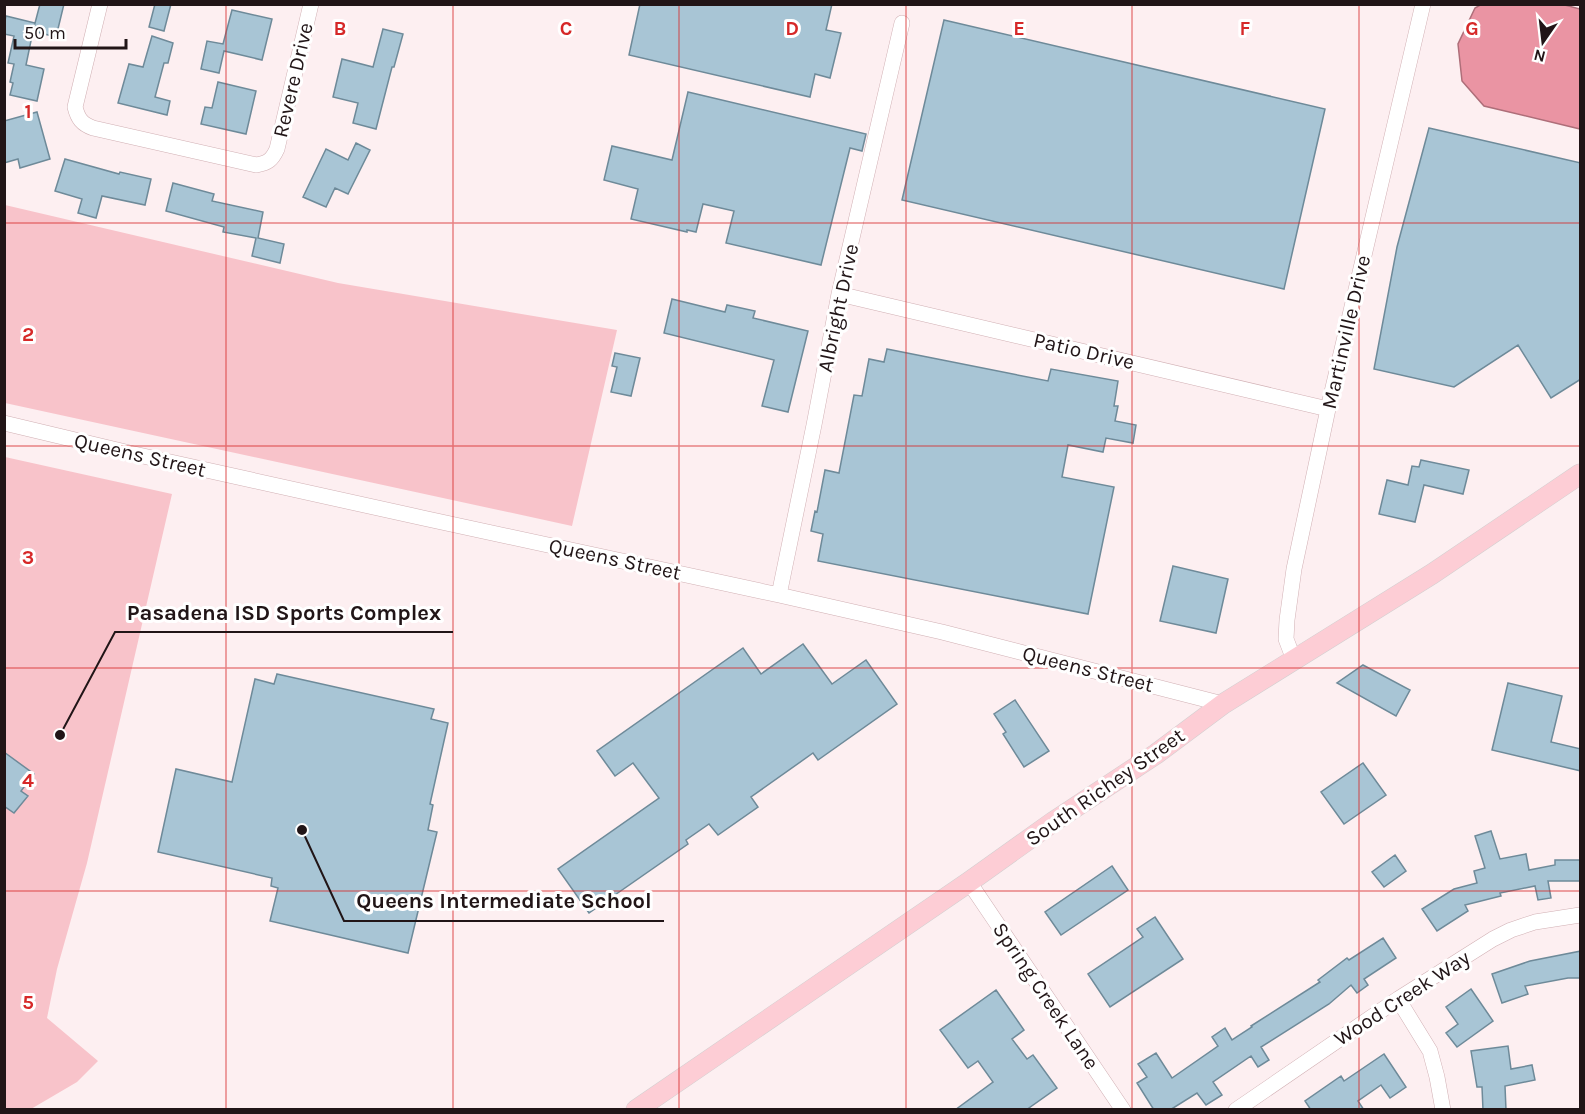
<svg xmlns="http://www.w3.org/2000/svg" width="1585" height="1114" font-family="Karla,sans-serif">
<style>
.green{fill:#f8c3ca}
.water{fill:#ea94a3;stroke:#ae6e79;stroke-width:1.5}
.building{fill:#a8c5d5;stroke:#6e8a99;stroke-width:1.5}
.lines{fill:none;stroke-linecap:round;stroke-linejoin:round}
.minor-casing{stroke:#d1b0b4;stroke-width:16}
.major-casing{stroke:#d3d0d1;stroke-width:21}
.minor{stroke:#fff;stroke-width:15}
.major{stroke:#fdcdd5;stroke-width:20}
.grid{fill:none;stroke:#d62828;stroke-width:1.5;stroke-opacity:0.55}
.labels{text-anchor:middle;stroke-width:6;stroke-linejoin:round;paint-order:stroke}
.street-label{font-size:21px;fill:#211517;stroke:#fff}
.grid-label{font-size:20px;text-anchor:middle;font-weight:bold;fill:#d62828;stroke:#fff;stroke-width:6;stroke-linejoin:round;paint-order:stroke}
.leader{fill:none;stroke:#211517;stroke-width:2}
.callout-dot{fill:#211517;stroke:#fff;stroke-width:2}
.callout-label{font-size:22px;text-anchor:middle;font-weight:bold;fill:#211517;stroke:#fff;stroke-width:6;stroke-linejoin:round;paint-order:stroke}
</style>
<rect width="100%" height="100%" fill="#fdeff1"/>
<path class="green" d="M 5,205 L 338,283 L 617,330 L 572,526 L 5,403 Z
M 5,457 L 172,494 L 87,863 L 57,969 L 47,1018 L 98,1061 L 77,1082 L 31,1109 L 5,1109 Z"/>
<path class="water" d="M 1561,4 L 1580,9 L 1580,129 L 1484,106 L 1462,81 L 1458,44 L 1475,8 L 1482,4 Z"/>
<path class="building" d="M 40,4 L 64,4 L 56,37 L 33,31 L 26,65 L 44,69 L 37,101 L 10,95 L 13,83 L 10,82 L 14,64 L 8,63 L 14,36 L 4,34 L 4,24 L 6,16 L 35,23 L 34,27 Z
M 155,4 L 171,4 L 164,31 L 149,27 Z
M 640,4 L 832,4 L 826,30 L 841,33 L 830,78 L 815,74 L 810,97 L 629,55 Z
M 232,10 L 272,19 L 262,60 L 224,51 L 219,73 L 201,69 L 207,41 L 223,44 Z
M 944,20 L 1325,109 L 1284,289 L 902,200 Z
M 383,29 L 403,34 L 394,67 L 392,67 L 376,129 L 353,123 L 358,103 L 333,97 L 342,59 L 373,67 Z
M 152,36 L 173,43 L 168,63 L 164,63 L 155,97 L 170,101 L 167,115 L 118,103 L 129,64 L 143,67 Z
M 218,82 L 256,91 L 246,134 L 201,124 L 205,107 L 212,108 Z
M 688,92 L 866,134 L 862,151 L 850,148 L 821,265 L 726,243 L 734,211 L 703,204 L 696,232 L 687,230 L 687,232 L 631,219 L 638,189 L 604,180 L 612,146 L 672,160 Z
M 37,112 L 50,159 L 20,168 L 18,159 L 4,163 L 4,121 Z
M 1429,128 L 1581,163 L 1581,379 L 1551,398 L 1518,345 L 1454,387 L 1374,369 L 1397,247 Z
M 356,143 L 370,150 L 348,194 L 335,188 L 326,207 L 303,197 L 326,149 L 348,160 Z
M 65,159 L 119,174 L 120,172 L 151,179 L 145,205 L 102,196 L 96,218 L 78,213 L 82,199 L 55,191 Z
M 173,183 L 214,194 L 212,201 L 263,212 L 258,238 L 284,244 L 280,263 L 252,256 L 256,238 L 223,232 L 224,227 L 166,211 Z
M 672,299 L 725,312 L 727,305 L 755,311 L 753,318 L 808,331 L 788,412 L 762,406 L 774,360 L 664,333 Z
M 887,349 L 1048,381 L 1051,369 L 1118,381 L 1114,406 L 1118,406 L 1115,421 L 1136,425 L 1133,443 L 1106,438 L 1103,452 L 1068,445 L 1062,477 L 1114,487 L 1088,614 L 818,561 L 823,534 L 811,531 L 815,511 L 817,512 L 825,470 L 839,473 L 854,395 L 862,396 L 869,359 L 884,362 Z
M 615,353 L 640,358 L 631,396 L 611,392 L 617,367 L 612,366 Z
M 1421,460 L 1469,470 L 1463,494 L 1424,485 L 1415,522 L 1379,514 L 1387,480 L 1408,485 L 1412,466 L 1419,467 Z
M 1173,566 L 1228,579 L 1216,633 L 1160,621 Z
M 803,644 L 832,684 L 866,660 L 897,704 L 818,760 L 813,753 L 751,797 L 758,807 L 718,835 L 709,824 L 686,840 L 688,844 L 589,913 L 558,869 L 659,798 L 633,763 L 615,776 L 597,751 L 743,648 L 761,674 Z
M 1363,665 L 1410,690 L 1396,716 L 1337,683 Z
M 277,674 L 434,709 L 431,719 L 448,723 L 430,804 L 433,805 L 428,830 L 437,832 L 408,953 L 270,921 L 278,888 L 271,886 L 272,878 L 158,852 L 176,769 L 232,782 L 255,679 L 274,684 Z
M 1508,683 L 1562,696 L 1551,742 L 1581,749 L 1581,771 L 1492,750 Z
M 1015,700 L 1049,751 L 1024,767 L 1003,734 L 1006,732 L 994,714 Z
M 4,752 L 34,774 L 21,791 L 28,796 L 14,813 L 4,806 Z
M 1363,763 L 1386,795 L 1344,824 L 1321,792 Z
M 1491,831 L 1500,859 L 1526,854 L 1529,870 L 1555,865 L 1555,860 L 1581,860 L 1581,881 L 1548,881 L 1551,898 L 1538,900 L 1535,886 L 1500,893 L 1501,896 L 1465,905 L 1468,911 L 1437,931 L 1422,909 L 1454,889 L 1477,883 L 1474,871 L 1485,868 L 1475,836 Z
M 1395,855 L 1406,871 L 1384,887 L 1372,872 Z
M 1112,866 L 1128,890 L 1061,935 L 1045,912 Z
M 1155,917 L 1183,959 L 1110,1007 L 1088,974 L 1143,937 L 1137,929 Z
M 1383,938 L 1396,958 L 1364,979 L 1368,985 L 1357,993 L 1351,985 L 1329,1004 L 1261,1047 L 1269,1060 L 1258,1067 L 1251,1056 L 1213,1082 L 1222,1095 L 1206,1105 L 1197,1093 L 1170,1110 L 1154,1110 L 1137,1083 L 1147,1077 L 1138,1064 L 1156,1053 L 1172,1078 L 1218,1046 L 1212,1037 L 1225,1028 L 1232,1040 L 1252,1027 L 1251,1026 L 1320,982 L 1318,980 L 1347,958 L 1349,960 Z
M 1581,951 L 1581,978 L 1568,978 L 1525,986 L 1528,994 L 1502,1003 L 1492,974 L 1530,961 Z
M 1471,989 L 1493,1021 L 1457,1047 L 1446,1033 L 1458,1024 L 1446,1007 Z
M 996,990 L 1024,1030 L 1012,1039 L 1027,1059 L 1033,1055 L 1057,1088 L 1026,1110 L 955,1110 L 993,1082 L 978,1061 L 968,1068 L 940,1030 Z
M 1508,1046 L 1511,1069 L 1532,1065 L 1535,1080 L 1505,1086 L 1506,1110 L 1483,1110 L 1482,1087 L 1477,1087 L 1471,1051 Z
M 1384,1054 L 1406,1087 L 1390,1098 L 1381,1085 L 1358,1101 L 1364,1110 L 1311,1110 L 1305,1101 L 1341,1076 L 1344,1081 Z"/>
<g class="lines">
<defs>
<path id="minor" d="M 100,4 L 75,107 C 78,119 82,124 93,128 L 256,165 C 268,163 272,160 277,149 L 311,4
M 839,294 L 1328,409
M 4,423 L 134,454 L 423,518 L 779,595 L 942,632 L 1223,704
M 779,595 L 814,425 L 839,294 L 902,23
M 1294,660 L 1286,639 L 1287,620 L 1294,569 L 1328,409 L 1423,4
M 969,882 L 1123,1110
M 1398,999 L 1430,1051 L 1437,1077 L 1443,1110
M 1236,1110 L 1398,999 L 1493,939 L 1511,930 L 1535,922 L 1580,915"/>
<path id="major" d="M 636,1110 L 969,882 L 1053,822 L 1156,754 L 1223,704 L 1432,574 L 1580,474"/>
</defs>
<use href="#minor" class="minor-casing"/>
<use href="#major" class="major-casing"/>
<use href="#minor" class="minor"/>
<use href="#major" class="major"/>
</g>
<path class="grid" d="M 226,4 L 226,1110M 453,4 L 453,1110M 679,4 L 679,1110M 906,4 L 906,1110M 1132,4 L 1132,1110M 1359,4 L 1359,1110M 4,223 L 1580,223M 4,446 L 1580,446M 4,668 L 1580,668M 4,891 L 1580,891"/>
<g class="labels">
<g class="street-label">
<text transform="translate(293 80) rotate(-77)" y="7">Revere Drive</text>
<text transform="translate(838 308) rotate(-78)" y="7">Albright Drive</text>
<text transform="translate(1346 332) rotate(-77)" y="7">Martinville Drive</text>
<text transform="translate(1084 351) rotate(13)" y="7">Patio Drive</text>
<text transform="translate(140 455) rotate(13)" y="7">Queens Street</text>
<text transform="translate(615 559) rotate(12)" y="7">Queens Street</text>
<text transform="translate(1088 669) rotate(14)" y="7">Queens Street</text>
<text transform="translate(1105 787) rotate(-35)" y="7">South Richey Street</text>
<text transform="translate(1046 996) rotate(56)" y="7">Spring Creek Lane</text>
<text transform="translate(1402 998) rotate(-33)" y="7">Wood Creek Way</text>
</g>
</g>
<g class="grid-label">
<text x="340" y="35">B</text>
<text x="566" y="35">C</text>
<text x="792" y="35">D</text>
<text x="1019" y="35">E</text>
<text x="1245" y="35">F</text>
<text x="1472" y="35">G</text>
<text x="28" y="118">1</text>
<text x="28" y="341">2</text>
<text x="28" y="564">3</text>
<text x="28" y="787">4</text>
<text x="28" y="1009">5</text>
</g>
<path class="leader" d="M60 735L115 632H453M302 830L344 921H664"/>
<g class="callout-dot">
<circle cx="60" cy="735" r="6"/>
<circle cx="302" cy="830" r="6"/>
</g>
<g class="callout-label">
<text x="284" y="620">Pasadena ISD Sports Complex</text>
<text x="504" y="908">Queens Intermediate School</text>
</g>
<rect width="1585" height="1114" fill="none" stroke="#211517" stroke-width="12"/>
<g transform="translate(1543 42) rotate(194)" stroke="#ffffff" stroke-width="4.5" paint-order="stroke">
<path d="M0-4.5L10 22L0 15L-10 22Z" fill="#211517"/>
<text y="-9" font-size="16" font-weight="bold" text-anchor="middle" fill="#211517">N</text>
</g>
<path d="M15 39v9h111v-9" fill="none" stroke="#211517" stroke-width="3"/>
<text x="24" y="39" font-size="18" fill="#211517" stroke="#ffffff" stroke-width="4.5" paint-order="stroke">50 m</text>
</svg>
